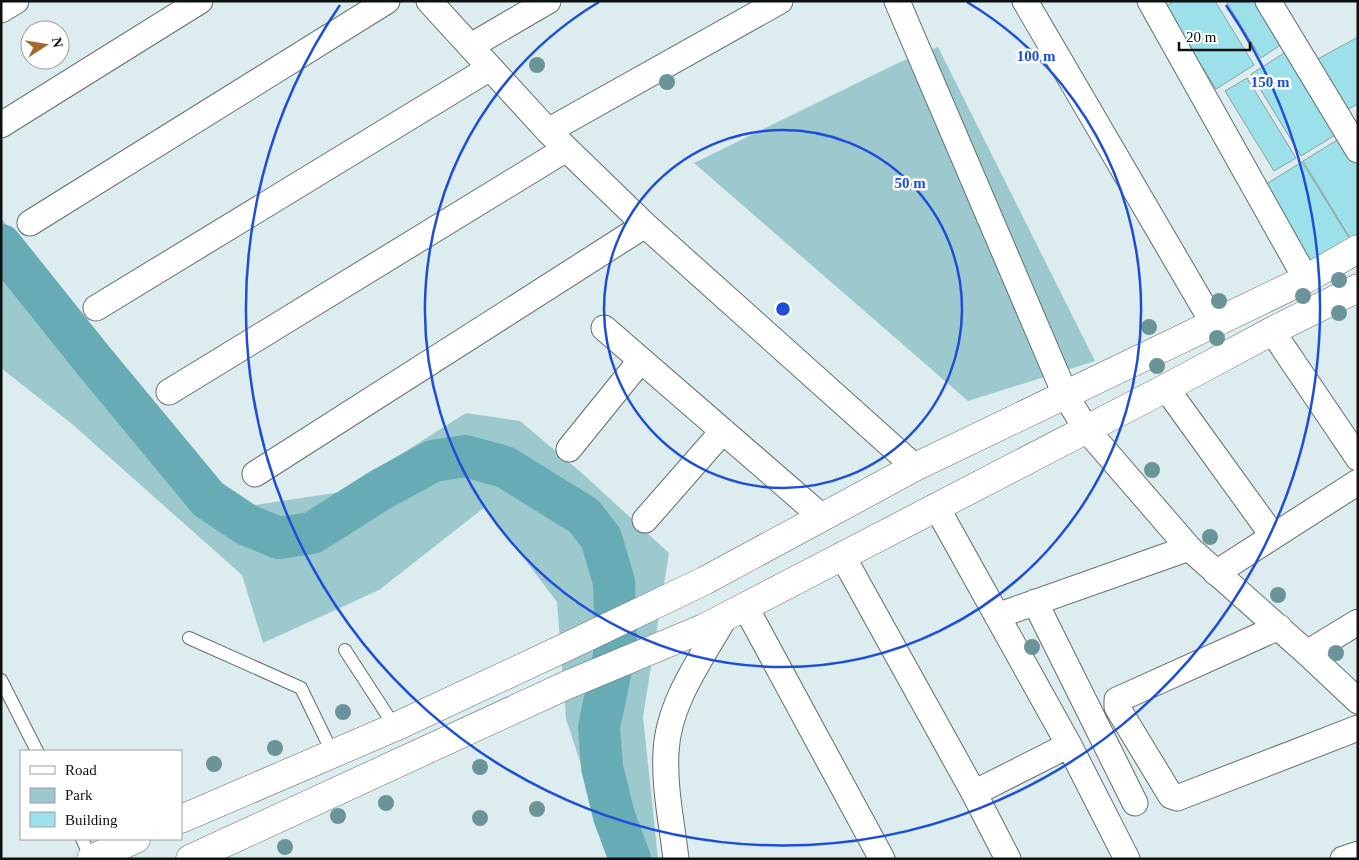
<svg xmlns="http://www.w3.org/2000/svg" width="1359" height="860" font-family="Georgia,serif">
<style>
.green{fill:#9cc9ce}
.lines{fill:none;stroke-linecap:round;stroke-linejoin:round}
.river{stroke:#67abb4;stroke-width:42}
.building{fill:#9ce1ea;stroke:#909ea0}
.service-casing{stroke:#616e70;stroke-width:14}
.minor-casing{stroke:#616e70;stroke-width:27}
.tertiary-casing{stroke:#616e70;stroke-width:29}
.service{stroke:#fff;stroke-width:12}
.minor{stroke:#fff;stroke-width:25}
.tertiary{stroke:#fff;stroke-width:28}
.tree{fill:#6b9499}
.ring{fill:none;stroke:#1d4ed8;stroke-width:2.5}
.centre{fill:#1d4ed8;stroke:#fff;stroke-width:2.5}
.ring-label{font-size:15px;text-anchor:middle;font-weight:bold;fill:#1d4ed8;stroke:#fff;stroke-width:5;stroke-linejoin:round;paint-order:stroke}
</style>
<rect width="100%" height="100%" fill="#ddecee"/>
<path class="green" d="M 938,47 L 1095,361 L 968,401 L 694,163 L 900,62 Z
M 1,218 L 81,318 L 143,401 L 223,497 L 255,505 L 341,492 L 466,413 L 520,421 L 583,474 L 669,553 L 643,717 L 658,859 L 612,859 L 566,719 L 557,602 L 485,507 L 379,590 L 263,643 L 242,575 L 72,424 L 1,368 Z"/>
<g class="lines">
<path class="river" d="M 1,245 L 93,360 L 208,499 L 247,525 L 279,538 L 312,533 L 380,490 L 433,461 L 465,456 L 505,467 L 584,516 L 601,538 L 614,582 L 616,646 L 599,727 L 602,767 L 614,816 L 630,859"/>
</g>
<path class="building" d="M 1174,1 L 1215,1 L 1254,65 L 1216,89 L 1165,7 Z
M 1226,1 L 1256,1 L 1282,44 L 1261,58 Z
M 1358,37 L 1358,104 L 1344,111 L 1316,60 Z
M 1289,50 L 1340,132 L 1301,156 L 1251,74 Z
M 1247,78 L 1296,158 L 1274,171 L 1225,91 Z
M 1342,137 L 1358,163 L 1358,240 L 1353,243 L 1303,161 Z
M 1302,162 L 1353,244 L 1314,268 L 1263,186 Z"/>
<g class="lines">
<defs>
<path id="service" d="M 189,638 L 301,688 L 333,754
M 345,650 L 395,727
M 1,680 L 37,751
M 82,839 L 91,858"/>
<path id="minor" d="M 429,1 L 548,131 L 645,225 L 915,467
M 897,1 L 1065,394 L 1086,429 L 1189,548 L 1307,653 L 1358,701
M 1025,1 L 1213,323
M 1150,1 L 1306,279
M 1268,1 L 1358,150
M 1,10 L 16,1
M 471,46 L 548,1
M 1,125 L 200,1
M 548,131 L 780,1
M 30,223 L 387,1
M 96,308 L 490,68
M 604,328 L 822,517
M 1272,331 L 1358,458
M 1166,388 L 1273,536
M 169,392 L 566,149
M 569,449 L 641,360
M 255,474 L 645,225
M 936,506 L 1069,745 L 1127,859
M 645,520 L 723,431
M 842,555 L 974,793 L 1008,859
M 1216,573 L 1358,482
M 1035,602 L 1135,803
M 745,606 L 882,859
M 997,616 L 1189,548
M 1279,627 L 1117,700 L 1117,707 L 1171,796 L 1177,798 L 1358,728
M 1307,653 L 1358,622
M 974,793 L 1069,745
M 676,859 C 672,824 664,788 666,752 C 668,703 701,659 725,617
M 1343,859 L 1358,854"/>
<path id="tertiary" d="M 181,819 L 395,727 L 564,648 L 704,581 L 915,467 L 1306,279 L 1358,249
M 91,859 L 136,839
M 190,859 L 567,685 L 704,628 L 1166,388 L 1272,331 L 1358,288"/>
</defs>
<use href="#service" class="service-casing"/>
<use href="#minor" class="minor-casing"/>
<use href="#tertiary" class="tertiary-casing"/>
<use href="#service" class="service"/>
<use href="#minor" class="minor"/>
<use href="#tertiary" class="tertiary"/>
</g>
<g class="tree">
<circle cx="537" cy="65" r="8"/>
<circle cx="667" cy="82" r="8"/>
<circle cx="1339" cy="280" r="8"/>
<circle cx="1303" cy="296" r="8"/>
<circle cx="1219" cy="301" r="8"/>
<circle cx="1339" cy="313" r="8"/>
<circle cx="1149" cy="327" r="8"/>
<circle cx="1217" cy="338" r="8"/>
<circle cx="1157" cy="366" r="8"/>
<circle cx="1152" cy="470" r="8"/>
<circle cx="1210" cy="537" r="8"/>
<circle cx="1278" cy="595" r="8"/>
<circle cx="1032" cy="647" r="8"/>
<circle cx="1336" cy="653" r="8"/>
<circle cx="343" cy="712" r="8"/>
<circle cx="275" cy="748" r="8"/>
<circle cx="214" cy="764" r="8"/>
<circle cx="480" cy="767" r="8"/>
<circle cx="386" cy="803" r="8"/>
<circle cx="537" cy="809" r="8"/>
<circle cx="338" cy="816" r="8"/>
<circle cx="480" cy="818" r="8"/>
<circle cx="285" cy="847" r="8"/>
</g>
<g class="ring">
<circle cx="783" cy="309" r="179"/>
<path d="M967 2A358 358 0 1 1 599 2"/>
<path d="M1226 5A537 537 0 1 1 340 5"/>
</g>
<circle cx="783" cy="309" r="8" class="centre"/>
<g class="ring-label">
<text x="1036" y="61">100 m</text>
<text x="1270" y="87">150 m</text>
<text x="910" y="188">50 m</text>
</g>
<rect width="1359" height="860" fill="none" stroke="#0b1011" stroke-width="5"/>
<rect x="20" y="750" width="162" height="90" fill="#ffffff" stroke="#9d9fa0"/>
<rect x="30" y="766" width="25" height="8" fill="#ffffff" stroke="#9d9fa0"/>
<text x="65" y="775" font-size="15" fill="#0b1011">Road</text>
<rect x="30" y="788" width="25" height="15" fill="#9cc9ce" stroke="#9d9fa0"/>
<text x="65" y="800" font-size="15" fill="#0b1011">Park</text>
<rect x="30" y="812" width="25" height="15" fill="#9ce1ea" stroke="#9d9fa0"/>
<text x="65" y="825" font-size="15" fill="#0b1011">Building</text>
<g transform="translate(45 45) rotate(78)"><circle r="24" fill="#ffffff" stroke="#9d9fa0"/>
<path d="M0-4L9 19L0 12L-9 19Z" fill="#a5682c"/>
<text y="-8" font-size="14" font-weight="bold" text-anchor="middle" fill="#0b1011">N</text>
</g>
<path d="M1179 42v8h71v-8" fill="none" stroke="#0b1011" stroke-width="2.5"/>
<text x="1186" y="42" font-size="15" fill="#0b1011" stroke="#ffffff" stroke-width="4" paint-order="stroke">20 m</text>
</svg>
